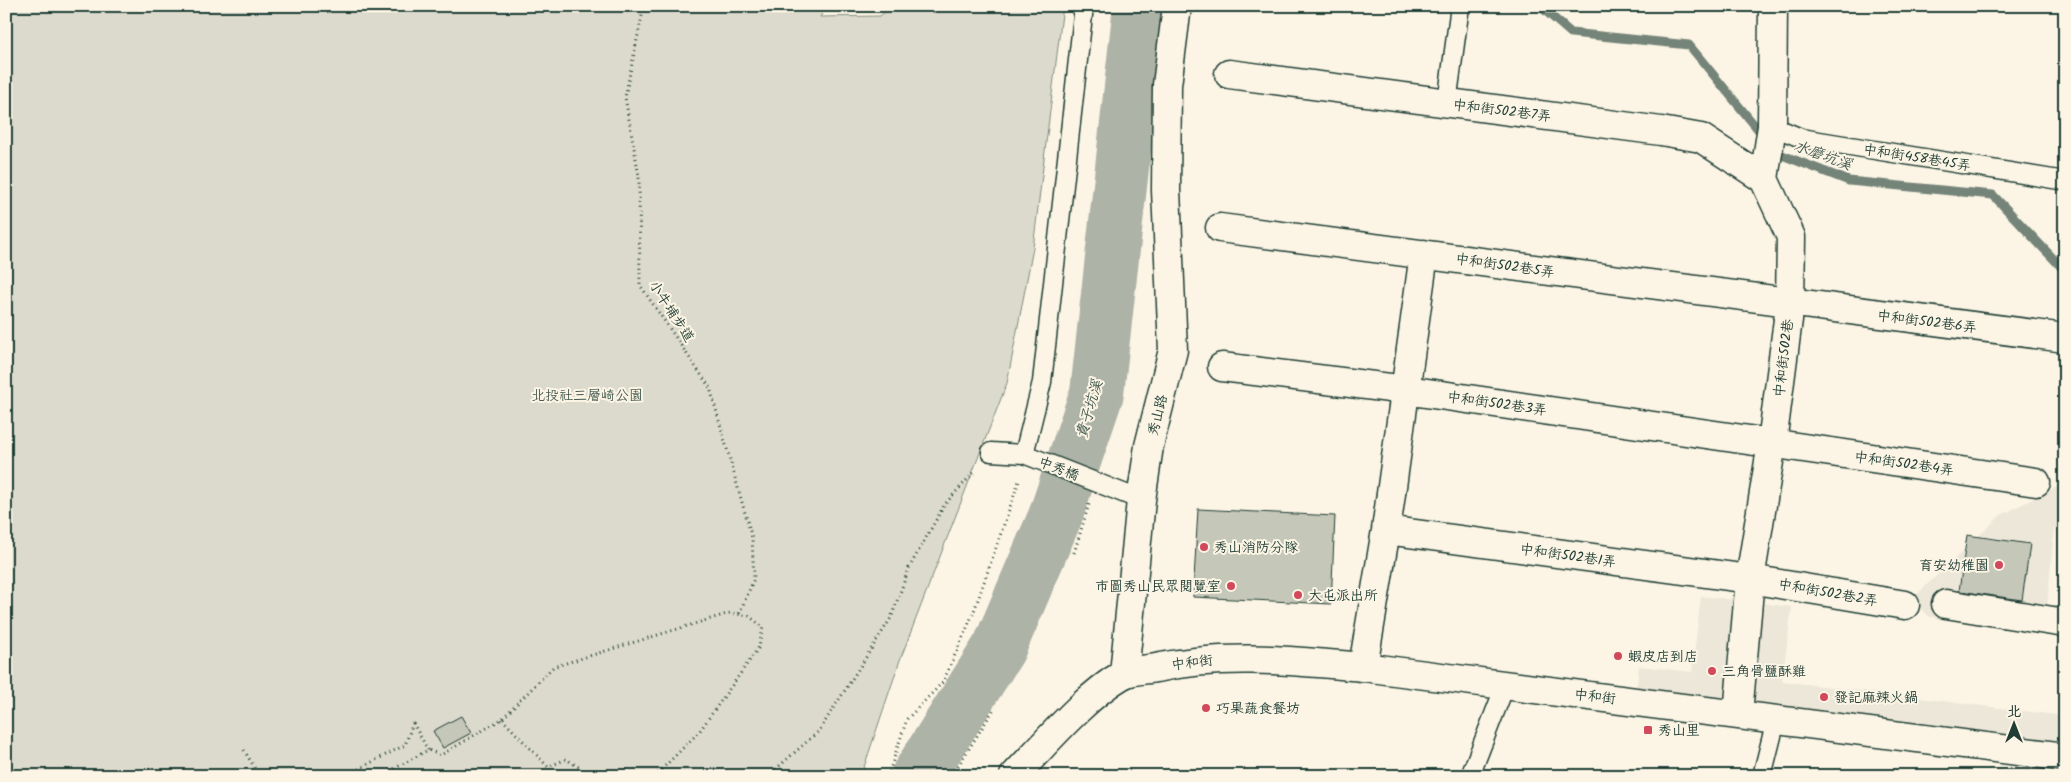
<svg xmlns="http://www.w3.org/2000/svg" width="2071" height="782" font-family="Kalam,'LXGW WenKai TC',sans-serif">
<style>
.built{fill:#ece7d8}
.green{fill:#dcdacc;stroke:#7e8c80}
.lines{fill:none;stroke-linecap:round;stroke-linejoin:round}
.stream{stroke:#758479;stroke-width:9}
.river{stroke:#aeb3a7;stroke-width:54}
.building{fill:#c5c7b9;stroke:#1f3d34}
.service-casing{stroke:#1f3d34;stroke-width:21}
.minor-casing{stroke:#1f3d34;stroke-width:31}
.tertiary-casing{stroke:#1f3d34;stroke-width:31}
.path{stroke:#1f3d34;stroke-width:3;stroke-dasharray:1 4;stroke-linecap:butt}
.service{stroke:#fcf5e5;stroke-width:18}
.minor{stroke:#fcf5e5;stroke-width:28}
.tertiary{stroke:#fcf5e5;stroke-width:28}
.poi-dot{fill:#d1495b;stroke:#fcf5e5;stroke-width:2}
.labels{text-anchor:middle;stroke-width:4;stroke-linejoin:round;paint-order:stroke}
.street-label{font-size:14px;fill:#1f3d34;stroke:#fcf5e5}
.park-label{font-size:14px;fill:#455c52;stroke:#fcf5e5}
.poi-label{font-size:14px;fill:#1f3d34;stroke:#fcf5e5;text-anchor:start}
.water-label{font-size:15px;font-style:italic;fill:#435a51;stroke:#fcf5e5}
</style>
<rect width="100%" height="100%" fill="#fcf5e5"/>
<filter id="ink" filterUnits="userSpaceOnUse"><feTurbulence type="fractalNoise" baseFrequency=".02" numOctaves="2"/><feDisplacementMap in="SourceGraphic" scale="10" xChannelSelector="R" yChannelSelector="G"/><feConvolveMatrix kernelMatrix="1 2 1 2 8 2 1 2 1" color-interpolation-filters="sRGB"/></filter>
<g filter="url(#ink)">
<path class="built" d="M 2065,483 L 2065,530 L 2054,529 L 2046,620 L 2043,634 L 1930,617 L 1911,600 L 2001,515 Z
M 1701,596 L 1792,607 L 1782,681 L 2065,716 L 2065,754 L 1635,700 L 1639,666 L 1692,672 Z"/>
<path class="green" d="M 6,6 L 846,6 L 840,9 L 827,6 L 820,17 L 880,16 L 892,6 L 1063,6 L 1033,248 L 1007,383 L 900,660 L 861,776 L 6,776 Z"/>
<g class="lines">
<path class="stream" d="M 1540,6 L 1571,33 L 1689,45 L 1765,138
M 1774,148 L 1777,153 L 1849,181 L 1993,195 L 2065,271"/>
<path class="river" d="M 918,776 L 999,648 L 1055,517 L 1097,393 L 1140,6"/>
</g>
<path class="building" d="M 1198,509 L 1335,516 L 1331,604 L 1193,597 Z
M 1967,535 L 2030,544 L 2022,600 L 1959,591 Z
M 461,716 L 471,733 L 443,748 L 433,731 Z"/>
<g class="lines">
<defs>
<path id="service" d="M 1447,103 L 1460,6
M 1772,126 L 1801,138 L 2065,181
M 991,452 L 1024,454 L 1141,500
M 1024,454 L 1042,382 L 1084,6
M 1470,776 L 1505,686
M 1762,776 L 1776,720"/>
<path id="minor" d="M 1229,74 L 1661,131 L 1701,138 L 1764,179
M 1220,228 L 2065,338
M 1222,367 L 1406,390 L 2036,482
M 1386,530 L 1750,579 L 1905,605
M 1946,604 L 2065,623
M 1363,667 L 1386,530 L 1424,254
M 1124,674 L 1141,500 L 1149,446 L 1173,350 L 1166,190 L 1167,85 L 1177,6
M 1738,714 L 1750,579 L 1772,443 L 1790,304 L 1791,237 L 1764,179 L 1772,126 L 1773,6"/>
<path id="tertiary" d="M 1014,776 C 1045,744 1084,697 1122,675 C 1131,670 1145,670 1156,668 C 1225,653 1294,661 1363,667 L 2065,757"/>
</defs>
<use href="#service" class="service-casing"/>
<use href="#minor" class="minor-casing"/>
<use href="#tertiary" class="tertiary-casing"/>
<path class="path" d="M 644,6 L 625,97 L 639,176 L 640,285 L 710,388 L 752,538 L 754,579 L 739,614
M 1074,553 L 1089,504
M 502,719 L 548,767 L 566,759 L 593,776
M 413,723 L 428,750
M 244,750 L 257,772 L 256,776
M 958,766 L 994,709
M 218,776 L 257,772
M 345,776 L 405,745 L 413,723
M 381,776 L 428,750 L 441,755 L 502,719 L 553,667 L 730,613 L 749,616 L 763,627 L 759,647 L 699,732 L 655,776
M 739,776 L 752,772 L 754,776
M 768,776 L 819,731 L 891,618 L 909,568 L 945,504 L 976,470
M 888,776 L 907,719 L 943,682 L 973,614 L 1020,478"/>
<use href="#service" class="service"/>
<use href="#minor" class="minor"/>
<use href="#tertiary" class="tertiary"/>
</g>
</g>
<g class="poi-dot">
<circle cx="1204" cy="547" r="5"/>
<circle cx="1999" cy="565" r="5"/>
<circle cx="1231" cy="586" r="5"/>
<circle cx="1298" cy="595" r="5"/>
<circle cx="1618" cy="656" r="5"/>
<circle cx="1712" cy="671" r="5"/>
<circle cx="1824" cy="697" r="5"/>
<circle cx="1206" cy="708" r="5"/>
<rect x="1643" y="725" width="10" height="10" rx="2.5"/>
</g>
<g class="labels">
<g class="street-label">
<text transform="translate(1502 110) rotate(7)" y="5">中和街502巷7弄</text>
<text transform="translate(1917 157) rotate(9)" y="5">中和街458巷45弄</text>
<text transform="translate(1505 265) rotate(8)" y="5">中和街502巷5弄</text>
<text transform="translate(672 311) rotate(57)" y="5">小牛埔步道</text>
<text transform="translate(1927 321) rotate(7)" y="5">中和街502巷6弄</text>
<text transform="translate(1783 358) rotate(-83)" y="5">中和街502巷</text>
<text transform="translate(1497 403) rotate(8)" y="5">中和街502巷3弄</text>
<text transform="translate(1157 415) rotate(-76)" y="5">秀山路</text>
<text transform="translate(1904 463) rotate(8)" y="5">中和街502巷4弄</text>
<text transform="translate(1059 468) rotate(21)" y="5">中秀橋</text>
<text transform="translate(1568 555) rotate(8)" y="5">中和街502巷1弄</text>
<text transform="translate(1828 592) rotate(10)" y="5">中和街502巷2弄</text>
<text transform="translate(1192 662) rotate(-7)" y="5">中和街</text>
<text transform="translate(1595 696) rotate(7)" y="5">中和街</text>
</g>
<g class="park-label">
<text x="587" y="400">北投社三層崎公園</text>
</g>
<g class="poi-label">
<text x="1214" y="552">秀山消防分隊</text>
<text x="1989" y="570" text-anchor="end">育安幼稚園</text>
<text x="1221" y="591" text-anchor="end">市圖秀山民眾閱覽室</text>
<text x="1308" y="600">大屯派出所</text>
<text x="1628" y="661">蝦皮店到店</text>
<text x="1722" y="676">三角骨鹽酥雞</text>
<text x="1834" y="702">發記麻辣火鍋</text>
<text x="1216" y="713">巧果蔬食餐坊</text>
<text x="1658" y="735">秀山里</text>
</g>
<g class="water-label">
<text transform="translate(1823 155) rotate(20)" y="5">水磨坑溪</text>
<text transform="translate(1089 409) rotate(-74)" y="5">貴子坑溪</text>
</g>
</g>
<rect width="2071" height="782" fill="none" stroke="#fcf5e5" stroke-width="25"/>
<rect x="12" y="12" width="2046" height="757" fill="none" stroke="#1f3d34" stroke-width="2" filter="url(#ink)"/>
<g transform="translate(2014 724)" stroke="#fcf5e5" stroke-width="4" paint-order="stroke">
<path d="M0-4L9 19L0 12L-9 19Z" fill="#1f3d34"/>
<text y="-8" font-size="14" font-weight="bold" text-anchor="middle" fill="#1f3d34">北</text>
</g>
</svg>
